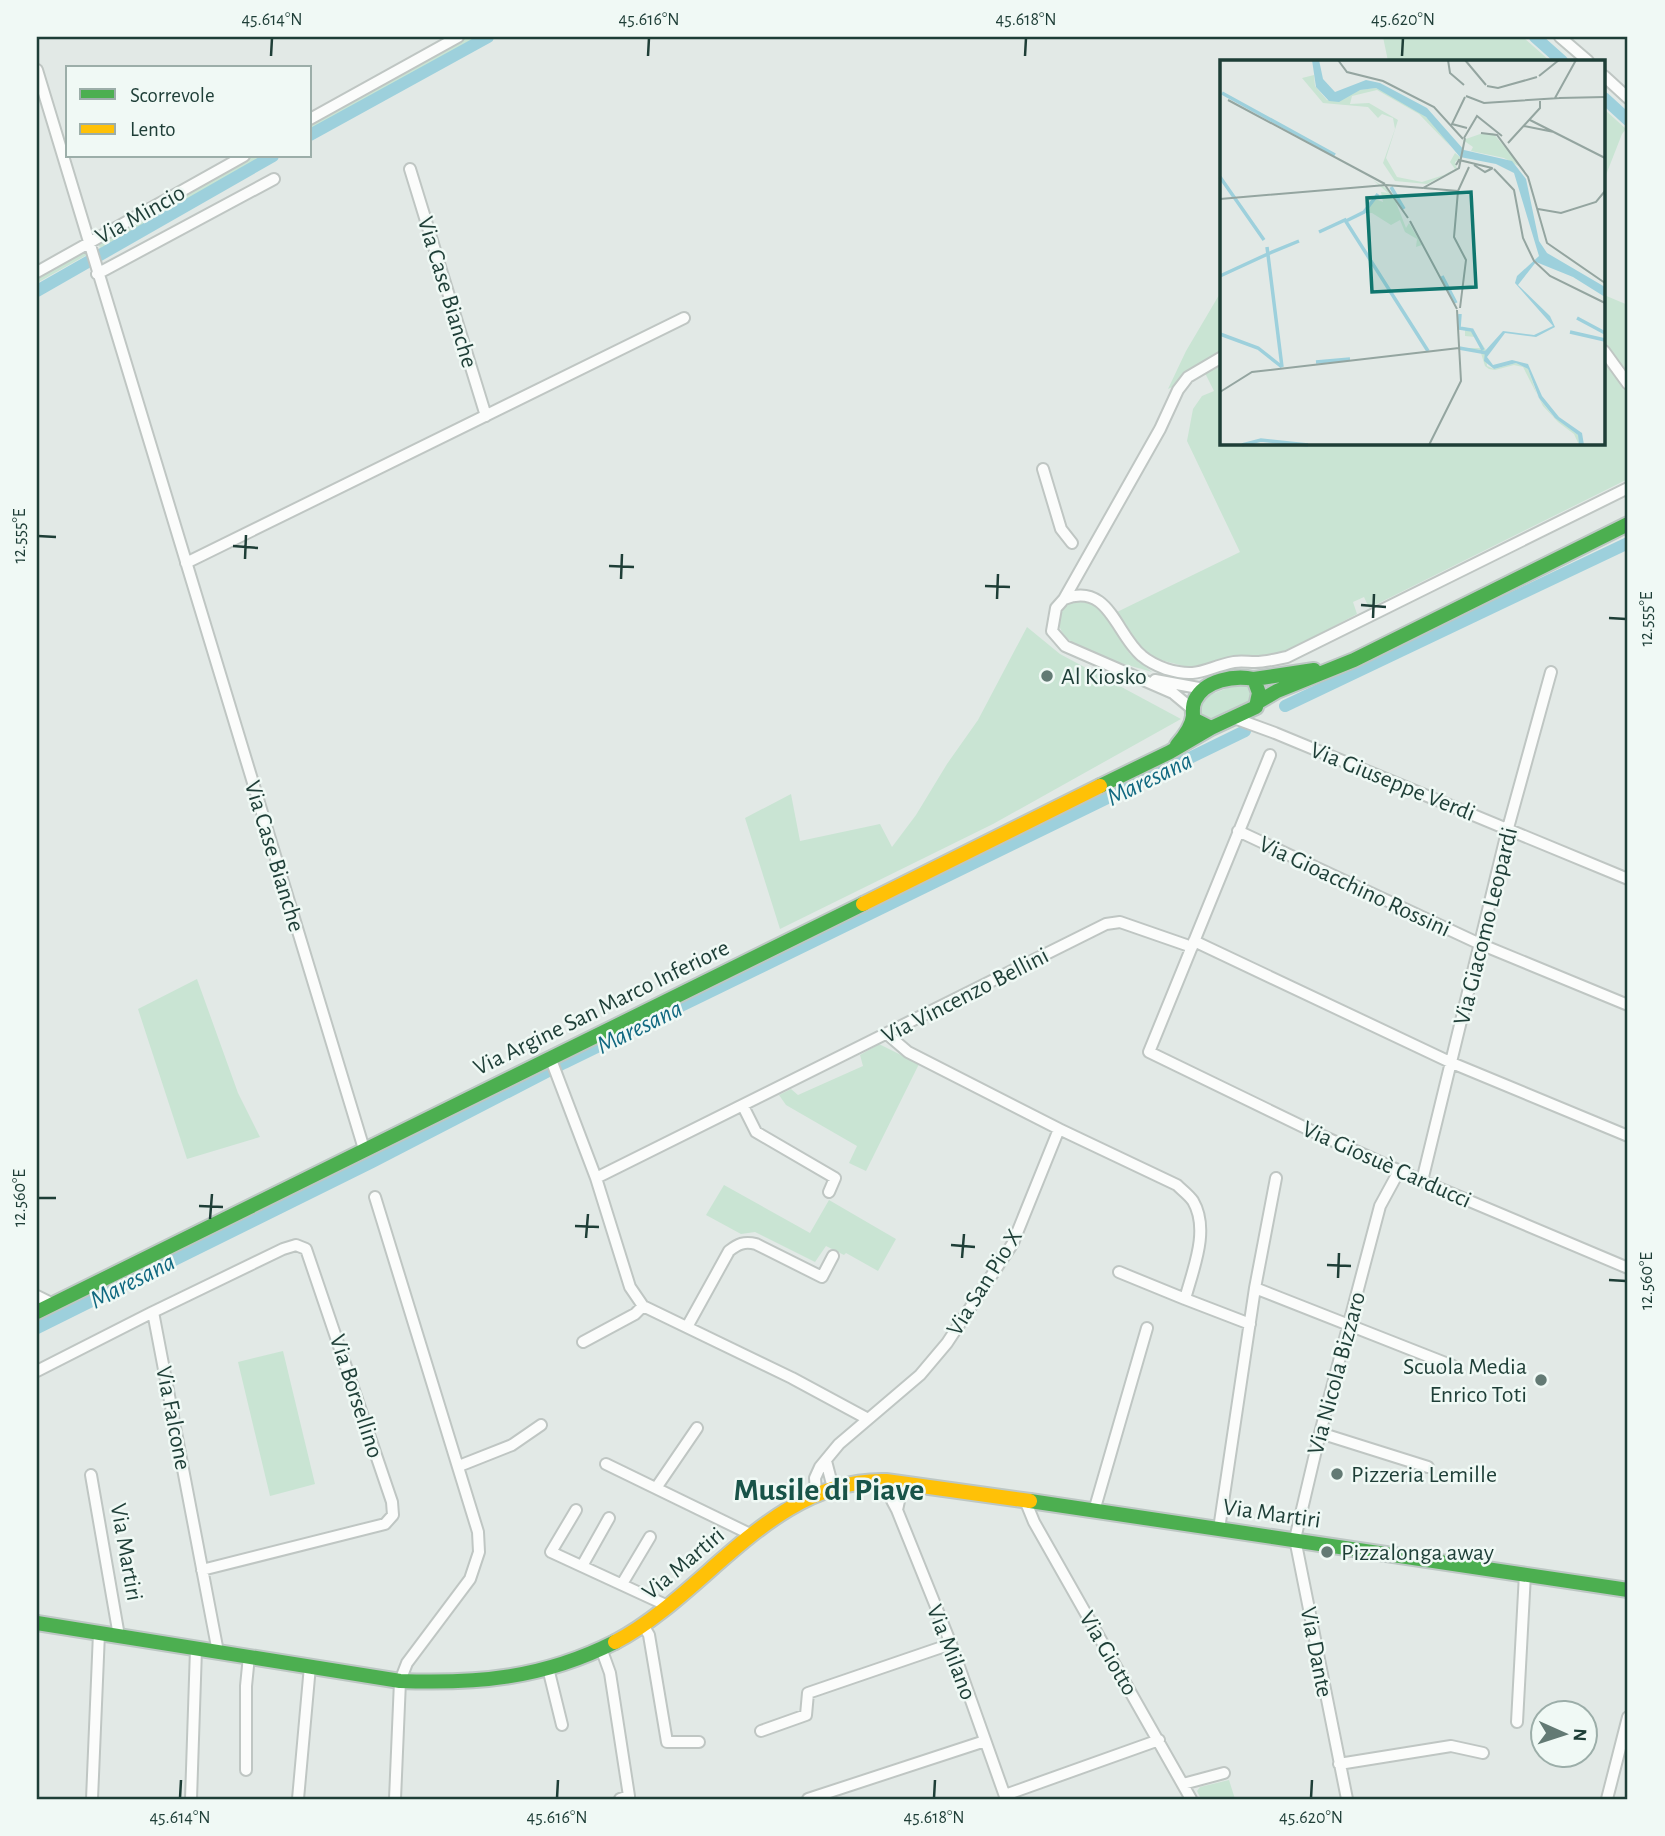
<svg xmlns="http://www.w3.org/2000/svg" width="1665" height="1836" font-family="'Alegreya Sans',sans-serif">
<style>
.green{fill:#c9e4d3}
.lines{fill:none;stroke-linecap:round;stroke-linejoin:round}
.canal{stroke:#9dd0dc;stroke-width:12}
.street-casing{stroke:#bfc6c3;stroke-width:14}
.fast-casing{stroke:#bdc7c4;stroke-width:18}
.slow-casing{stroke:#bdc7c4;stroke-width:18}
.street{stroke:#fbfcfb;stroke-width:10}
.fast{stroke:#4caf50;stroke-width:14}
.slow{stroke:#ffc107;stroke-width:14}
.ticks{fill:none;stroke:#1e3e37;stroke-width:2.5}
.poi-dot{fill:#637a74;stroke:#f0f9f5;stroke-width:2.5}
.labels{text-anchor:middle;stroke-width:5;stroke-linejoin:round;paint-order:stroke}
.street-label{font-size:24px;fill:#1e3e37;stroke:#f0f9f5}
.poi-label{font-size:24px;fill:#1e3e37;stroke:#f0f9f5;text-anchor:start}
.water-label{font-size:26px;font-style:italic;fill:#116981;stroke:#f0f9f5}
.district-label{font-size:32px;font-weight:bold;fill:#185348;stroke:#f0f9f5}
.inset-river{fill:none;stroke:#9dd0dc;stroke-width:3.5}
.inset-road{fill:none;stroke:#94a5a0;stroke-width:2}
.view{fill:#0f766e;fill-opacity:0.15;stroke:#0f766e;stroke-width:3.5}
.inset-edge{fill:none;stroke:#1e3e37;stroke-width:3.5}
.neatline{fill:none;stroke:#1e3e37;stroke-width:2.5}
.ticks-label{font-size:18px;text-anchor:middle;fill:#1e3e37}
</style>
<rect width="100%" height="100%" fill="#e2e9e6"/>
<path class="green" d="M 464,37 L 481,37 L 310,131 L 310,122 Z
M 1383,37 L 1523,37 L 1550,61 L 1388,61 Z
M 1604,109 L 1626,129 L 1622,134 L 1604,180 Z
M 249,156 L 266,156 L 100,248 L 98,243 Z
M 89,247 L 92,252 L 37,283 L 37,277 Z
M 1222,290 L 1222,363 L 1168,389 L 1186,351 Z
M 1604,295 L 1628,305 L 1628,479 L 1369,608 L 1364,597 L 1353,602 L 1357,614 L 1285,652 L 1232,659 L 1199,670 L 1153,658 L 1143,650 L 1117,612 L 1240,552 L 1187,441 L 1193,409 L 1202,396 L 1214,391 L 1205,373 L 1222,365 L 1222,443 L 1604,443 Z
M 1075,599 L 1094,603 L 1105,615 L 1130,654 L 1152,672 C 1128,664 1055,650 1059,619 C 1060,608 1066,604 1075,599 Z
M 1027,627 L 1060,654 L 1181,719 L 993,824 L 780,929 L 745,818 L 791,794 L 800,841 L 880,824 L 892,847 L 916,815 L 947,764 L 978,720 Z
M 1240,683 L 1245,684 L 1252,689 C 1255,710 1228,714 1212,720 L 1207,720 L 1198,714 L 1197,705 L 1205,697 Z
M 197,979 L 238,1093 L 260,1137 L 187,1159 L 138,1009 Z
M 879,1044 L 919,1064 L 866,1171 L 849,1163 L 857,1146 L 786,1105 L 779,1095 L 791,1089 L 798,1095 L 863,1066 L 860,1055 Z
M 724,1185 L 810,1233 L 829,1200 L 896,1239 L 878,1271 L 846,1253 L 844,1255 L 826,1246 L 815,1262 L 755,1232 L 741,1234 L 706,1215 Z
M 283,1351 L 315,1484 L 270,1496 L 238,1362 Z
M 1229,1780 L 1235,1799 L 1201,1799 L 1197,1791 L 1200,1787 Z"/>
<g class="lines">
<path class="canal" d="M 1535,37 L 1562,61
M 1604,98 L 1628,120
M 310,135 L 488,37
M 37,291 L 273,156
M 1285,706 L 1628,543
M 37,1328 L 372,1162 L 564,1063 L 1245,731"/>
<defs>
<path id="street" d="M 1560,37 L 1588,61
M 37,70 L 364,1149
M 1604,76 L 1628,98
M 310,119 L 458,37
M 410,169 L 486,416
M 37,272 L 244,156
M 97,274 L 274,179
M 1604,351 L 1628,384
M 1222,357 L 1188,377 L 1178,390 L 1160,429 L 1064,599 C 1109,581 1116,635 1142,656 C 1149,662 1158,666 1166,669 C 1199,679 1204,668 1234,662 C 1241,661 1248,662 1255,662 C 1266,662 1276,659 1287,657 L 1628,488
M 1043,469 L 1061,529 L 1072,543
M 186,563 L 684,318
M 1064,599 L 1056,608 L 1052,631 L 1065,646 L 1173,693 L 1191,708
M 1155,680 L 1204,689
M 1234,718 L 1275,733 L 1628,879
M 1270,755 L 1149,1052 L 1318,1134 L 1422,1181 L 1628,1268
M 1238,831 L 1480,944 L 1628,1005
M 1194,941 L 1452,1063 L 1628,1136
M 550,1057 L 596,1178 L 630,1287 L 643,1306 L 792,1378 L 868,1419
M 743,1106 L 756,1132 L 835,1178 L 829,1192
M 1059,1129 L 1177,1185 C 1182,1190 1189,1195 1193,1201 C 1210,1230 1193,1269 1185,1299 L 1250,1324
M 596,1178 L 1106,924 L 1120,922 L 1192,947
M 1422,1181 L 1508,828 L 1551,672
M 375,1197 L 478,1532 L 479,1552 L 470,1579 L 407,1663 L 400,1681 L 395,1799
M 1119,1272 L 1185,1299
M 1255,1288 L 1453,1366
M 37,1296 L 53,1304
M 153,1312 L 283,1249 L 296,1245 L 306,1249 L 392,1502 L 393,1515 L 385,1524 L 202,1570
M 687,1327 L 729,1251 C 738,1244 744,1241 756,1244 L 822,1277 L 833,1256
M 583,1342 L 635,1314 L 643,1306
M 37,1371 L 153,1312 L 218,1652
M 1320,1433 L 1428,1467
M 826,1461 L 833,1488
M 606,1464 L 752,1535
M 459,1466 L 512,1445 L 541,1425
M 91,1475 L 119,1636
M 885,1481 L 888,1493 L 897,1510 L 951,1644 L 1006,1799
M 656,1488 L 697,1428
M 816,1492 L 815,1478 L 820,1467 L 839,1444 L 920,1375 L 947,1343 L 1013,1243 L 1059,1129 L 908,1052 L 887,1034
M 1025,1500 L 1034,1522 L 1191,1799
M 576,1510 L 551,1552 L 668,1606
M 897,1510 L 903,1483
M 1094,1511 L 1147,1328
M 1219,1529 L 1255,1288 L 1276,1178
M 582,1566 L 609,1518
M 622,1584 L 650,1537
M 643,1625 L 649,1635 L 667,1742 L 699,1742
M 601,1648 L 610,1673 L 629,1796 L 620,1799
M 548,1668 L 562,1725
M 1517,1722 L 1525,1574
M 761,1731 L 806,1715 L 808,1693 L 951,1644
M 1339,1764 L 1451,1746 L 1483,1753
M 246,1770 L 246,1686 L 249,1656
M 1183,1784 L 1224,1773
M 1005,1795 L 1159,1740
M 92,1799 L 99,1633
M 191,1799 L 196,1649
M 298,1799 L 310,1666
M 808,1799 L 985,1741
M 1347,1799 L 1295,1539 L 1320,1433 L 1380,1206 L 1399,1171
M 1607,1799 L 1628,1717"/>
<path id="fast" d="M 1254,679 L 1314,670
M 1260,701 L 1277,691 L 1354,660 L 1628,524
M 1177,745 C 1184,737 1192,727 1193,716 C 1193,710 1192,706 1195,700 C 1205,680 1234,675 1254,679 L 1259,693 L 1256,707 L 1211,728 L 1193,719
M 1100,786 L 1170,752 L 1211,728
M 37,1312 L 863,904
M 1030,1501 L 1628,1590
M 37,1623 L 400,1681 C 478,1684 544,1678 615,1642"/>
<path id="slow" d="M 863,904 L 1100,786
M 615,1642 C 707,1594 772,1478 886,1481 L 1030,1501"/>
</defs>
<use href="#street" class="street-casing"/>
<use href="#fast" class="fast-casing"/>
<use href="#slow" class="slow-casing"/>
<use href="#street" class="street"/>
<use href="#fast" class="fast"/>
<use href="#slow" class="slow"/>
</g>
<path class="ticks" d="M 271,56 L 272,38M 648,56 L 649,38M 1025,56 L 1026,38M 1402,56 L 1403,38M 38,536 L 56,537M 233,546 L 258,548M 245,559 L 246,535M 609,566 L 634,567M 621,579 L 622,554M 985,586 L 1010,587M 997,599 L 998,574M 1361,605 L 1386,607M 1373,618 L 1374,594M 1609,618 L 1626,619M 38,1198 L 56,1198M 199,1206 L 223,1207M 210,1219 L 212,1194M 575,1226 L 599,1227M 586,1238 L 588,1214M 951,1245 L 975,1247M 962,1258 L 964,1234M 1327,1265 L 1351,1266M 1338,1278 L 1339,1253M 1609,1280 L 1626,1281M 180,1798 L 181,1780M 557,1798 L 558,1780M 934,1798 L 935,1780M 1311,1798 L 1312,1780"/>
<g class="poi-dot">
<circle cx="1047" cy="676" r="7"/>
<circle cx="1541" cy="1380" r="7"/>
<circle cx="1337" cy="1474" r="7"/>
<circle cx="1327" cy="1552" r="7"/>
</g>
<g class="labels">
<g class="street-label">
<text transform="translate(140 214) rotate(-29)" y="8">Via Mincio</text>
<text transform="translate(448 292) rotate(73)" y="8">Via Case Bianche</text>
<text transform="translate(1393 781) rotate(22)" y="8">Via Giuseppe Verdi</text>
<text transform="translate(275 856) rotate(73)" y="8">Via Case Bianche</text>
<text transform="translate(1355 886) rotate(25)" y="8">Via Gioacchino Rossini</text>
<text transform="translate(1485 926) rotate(-76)" y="8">Via Giacomo Leopardi</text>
<text transform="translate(965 995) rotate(-27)" y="8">Via Vincenzo Bellini</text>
<text transform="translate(601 1007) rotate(-26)" y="8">Via Argine San Marco Inferiore</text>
<text transform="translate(1387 1164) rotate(24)" y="8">Via Giosuè Carducci</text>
<text transform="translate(984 1282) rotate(-58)" y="8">Via San Pio X</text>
<text transform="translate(1336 1373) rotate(-75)" y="8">Via Nicola Bizzaro</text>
<text transform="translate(357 1396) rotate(72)" y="8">Via Borsellino</text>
<text transform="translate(174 1418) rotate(79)" y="8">Via Falcone</text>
<text transform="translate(1272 1513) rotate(8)" y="8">Via Martiri</text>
<text transform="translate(127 1552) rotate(80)" y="8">Via Martiri</text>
<text transform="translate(683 1563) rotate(-40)" y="8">Via Martiri</text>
<text transform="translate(952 1652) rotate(69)" y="8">Via Milano</text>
<text transform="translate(1317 1652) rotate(79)" y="8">Via Dante</text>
<text transform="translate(1109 1653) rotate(60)" y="8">Via Giotto</text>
</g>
<g class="poi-label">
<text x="1061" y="684">Al Kiosko</text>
<text x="1527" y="1374" text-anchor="end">Scuola Media<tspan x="1527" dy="28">Enrico Toti</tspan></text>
<text x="1351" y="1482">Pizzeria Lemille</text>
<text x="1341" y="1560">Pizzalonga away</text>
</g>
<g class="water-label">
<text transform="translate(1149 778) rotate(-26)" y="9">Maresana</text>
<text transform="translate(639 1026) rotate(-26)" y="9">Maresana</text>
<text transform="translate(132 1280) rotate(-27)" y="9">Maresana</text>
</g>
<g class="district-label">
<text x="829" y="1500">Musile di Piave</text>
</g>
</g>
<g transform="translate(1220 60)">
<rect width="385" height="385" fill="#e2e9e6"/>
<path d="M 94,15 L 95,26 L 107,40 L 119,41 L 138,30 L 156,28 L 196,49 L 213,63 L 230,86 L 199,54 L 157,30 L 132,36 L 130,44 L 149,43 L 178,60 L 166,98 L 177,117 L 202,122 L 224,115 L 235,109 L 230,102 L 235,93 L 241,98 L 235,102 L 237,109 L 207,124 L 175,121 L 163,103 L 175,69 L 173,58 L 162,54 L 158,58 L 148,47 L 103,43 L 82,18 ZM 263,73 L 273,73 L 302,108 L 284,98 L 251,91 L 253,87 L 243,80 ZM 153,120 L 172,132 L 186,168 L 189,163 L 202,185 L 196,187 L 197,179 L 185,172 L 180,160 L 171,165 L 152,153 L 143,153 L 155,139 L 163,142 L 161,132 L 168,133 ZM 239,253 L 240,267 L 252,269 L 266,290 L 267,306 L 274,309 L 296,303 L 308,309 L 318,337 L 333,356 L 358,375 L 359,385 L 354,374 L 338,362 L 323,346 L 303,307 L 294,305 L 275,310 L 269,309 L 265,306 L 260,290 L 240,288 L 261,288 L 255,277 L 245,276 L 245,270 L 238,269 Z" fill="#c9e4d3"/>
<path d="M 92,0 L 99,0 L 103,19 L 115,32 L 146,20 L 160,23 L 207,48 L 244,90 L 292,101 L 306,119 L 319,181 L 327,193 L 385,227 L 385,237 L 353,217 L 316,202 L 298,225 L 330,256 L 335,267 L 316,277 L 285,273 L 267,297 L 273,305 L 292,300 L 308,304 L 322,336 L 339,357 L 362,373 L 364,385 L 359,385 L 358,375 L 335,358 L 319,338 L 308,309 L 296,303 L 274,309 L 264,301 L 265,291 L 283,271 L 314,275 L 333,266 L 295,223 L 297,216 L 319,196 L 294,113 L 276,104 L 240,97 L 206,57 L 156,28 L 140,30 L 119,42 L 109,41 L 96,27 Z" fill="#9dd0dc"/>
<path class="inset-river" d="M 2,33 L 115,95M 0,117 L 44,180M 171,127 L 184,149M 126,161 L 144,152 L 158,134M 99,172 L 125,160 L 208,291M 47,187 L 62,307M 50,193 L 79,181M 0,216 L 50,193M 222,216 L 236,243M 240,254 L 239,268 L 252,270 L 263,290M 357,258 L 385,273M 350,272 L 385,280M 0,274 L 38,288 L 62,307M 239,288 L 267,293M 96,302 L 130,299M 22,385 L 41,380 L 88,385"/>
<path class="inset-road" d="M 118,0 L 127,12 L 163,21 L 214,47 L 243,79M 228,0 L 230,13 L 244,25M 245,0 L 266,25M 319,16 L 339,0M 267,26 L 278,28 L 317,17M 246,36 L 264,43 L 340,38M 245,37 L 232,64 L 247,68M 335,38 L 356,0M 339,38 L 385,37M 8,40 L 165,124M 310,60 L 385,98M 304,66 L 334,72M 261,73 L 277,75 L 308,117 L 327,183 L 385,223M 244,78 L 257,56 L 282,76M 288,83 L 320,48 L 320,41M 236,105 L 239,100 L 272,108M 254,105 L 265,112 L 273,108M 274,109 L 294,130 L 303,178 L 314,201 L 330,216 L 385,243M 165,125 L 188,158M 204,128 L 238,131M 0,139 L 166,125 L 203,128 L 239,108 L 245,78M 318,149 L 341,153 L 376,142 L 385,131M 190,161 L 237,249M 240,248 L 246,200 L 234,177 L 238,131 L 249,107M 0,332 L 32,312 L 239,288M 209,385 L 241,321 L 237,250"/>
<path class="view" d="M 251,132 L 256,227 L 152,232 L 147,138 Z"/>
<rect width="385" height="385" class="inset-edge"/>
</g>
<rect width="1665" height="1836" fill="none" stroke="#f0f9f5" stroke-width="77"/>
<rect x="66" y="66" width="245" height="91" fill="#f0f9f5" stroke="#9caea9" stroke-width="2"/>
<rect x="80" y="89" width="35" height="10" fill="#4caf50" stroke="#9caea9" stroke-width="2"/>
<text x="130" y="102" font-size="21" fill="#1e3e37">Scorrevole</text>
<rect x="80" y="124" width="35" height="10" fill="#ffc107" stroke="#9caea9" stroke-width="2"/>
<text x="130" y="136" font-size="21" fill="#1e3e37">Lento</text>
<g transform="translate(1564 1734) rotate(93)"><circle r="33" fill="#f0f9f5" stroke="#9caea9" stroke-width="2"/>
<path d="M0-5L12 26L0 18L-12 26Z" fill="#637a74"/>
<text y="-10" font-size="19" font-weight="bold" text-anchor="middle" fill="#1e3e37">N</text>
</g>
<rect x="38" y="38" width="1588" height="1760" class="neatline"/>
<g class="ticks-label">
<text x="272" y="25">45.614°N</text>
<text x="649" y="25">45.616°N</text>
<text x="1026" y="25">45.618°N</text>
<text x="1403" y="25">45.620°N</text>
<text transform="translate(19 536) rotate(-90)" y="6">12.555°E</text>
<text transform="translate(1646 619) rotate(-90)" y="6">12.555°E</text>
<text transform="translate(19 1198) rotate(-90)" y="6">12.560°E</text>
<text transform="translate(1646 1281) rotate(-90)" y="6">12.560°E</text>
<text x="180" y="1823">45.614°N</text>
<text x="557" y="1823">45.616°N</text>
<text x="934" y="1823">45.618°N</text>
<text x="1311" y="1823">45.620°N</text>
</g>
</svg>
